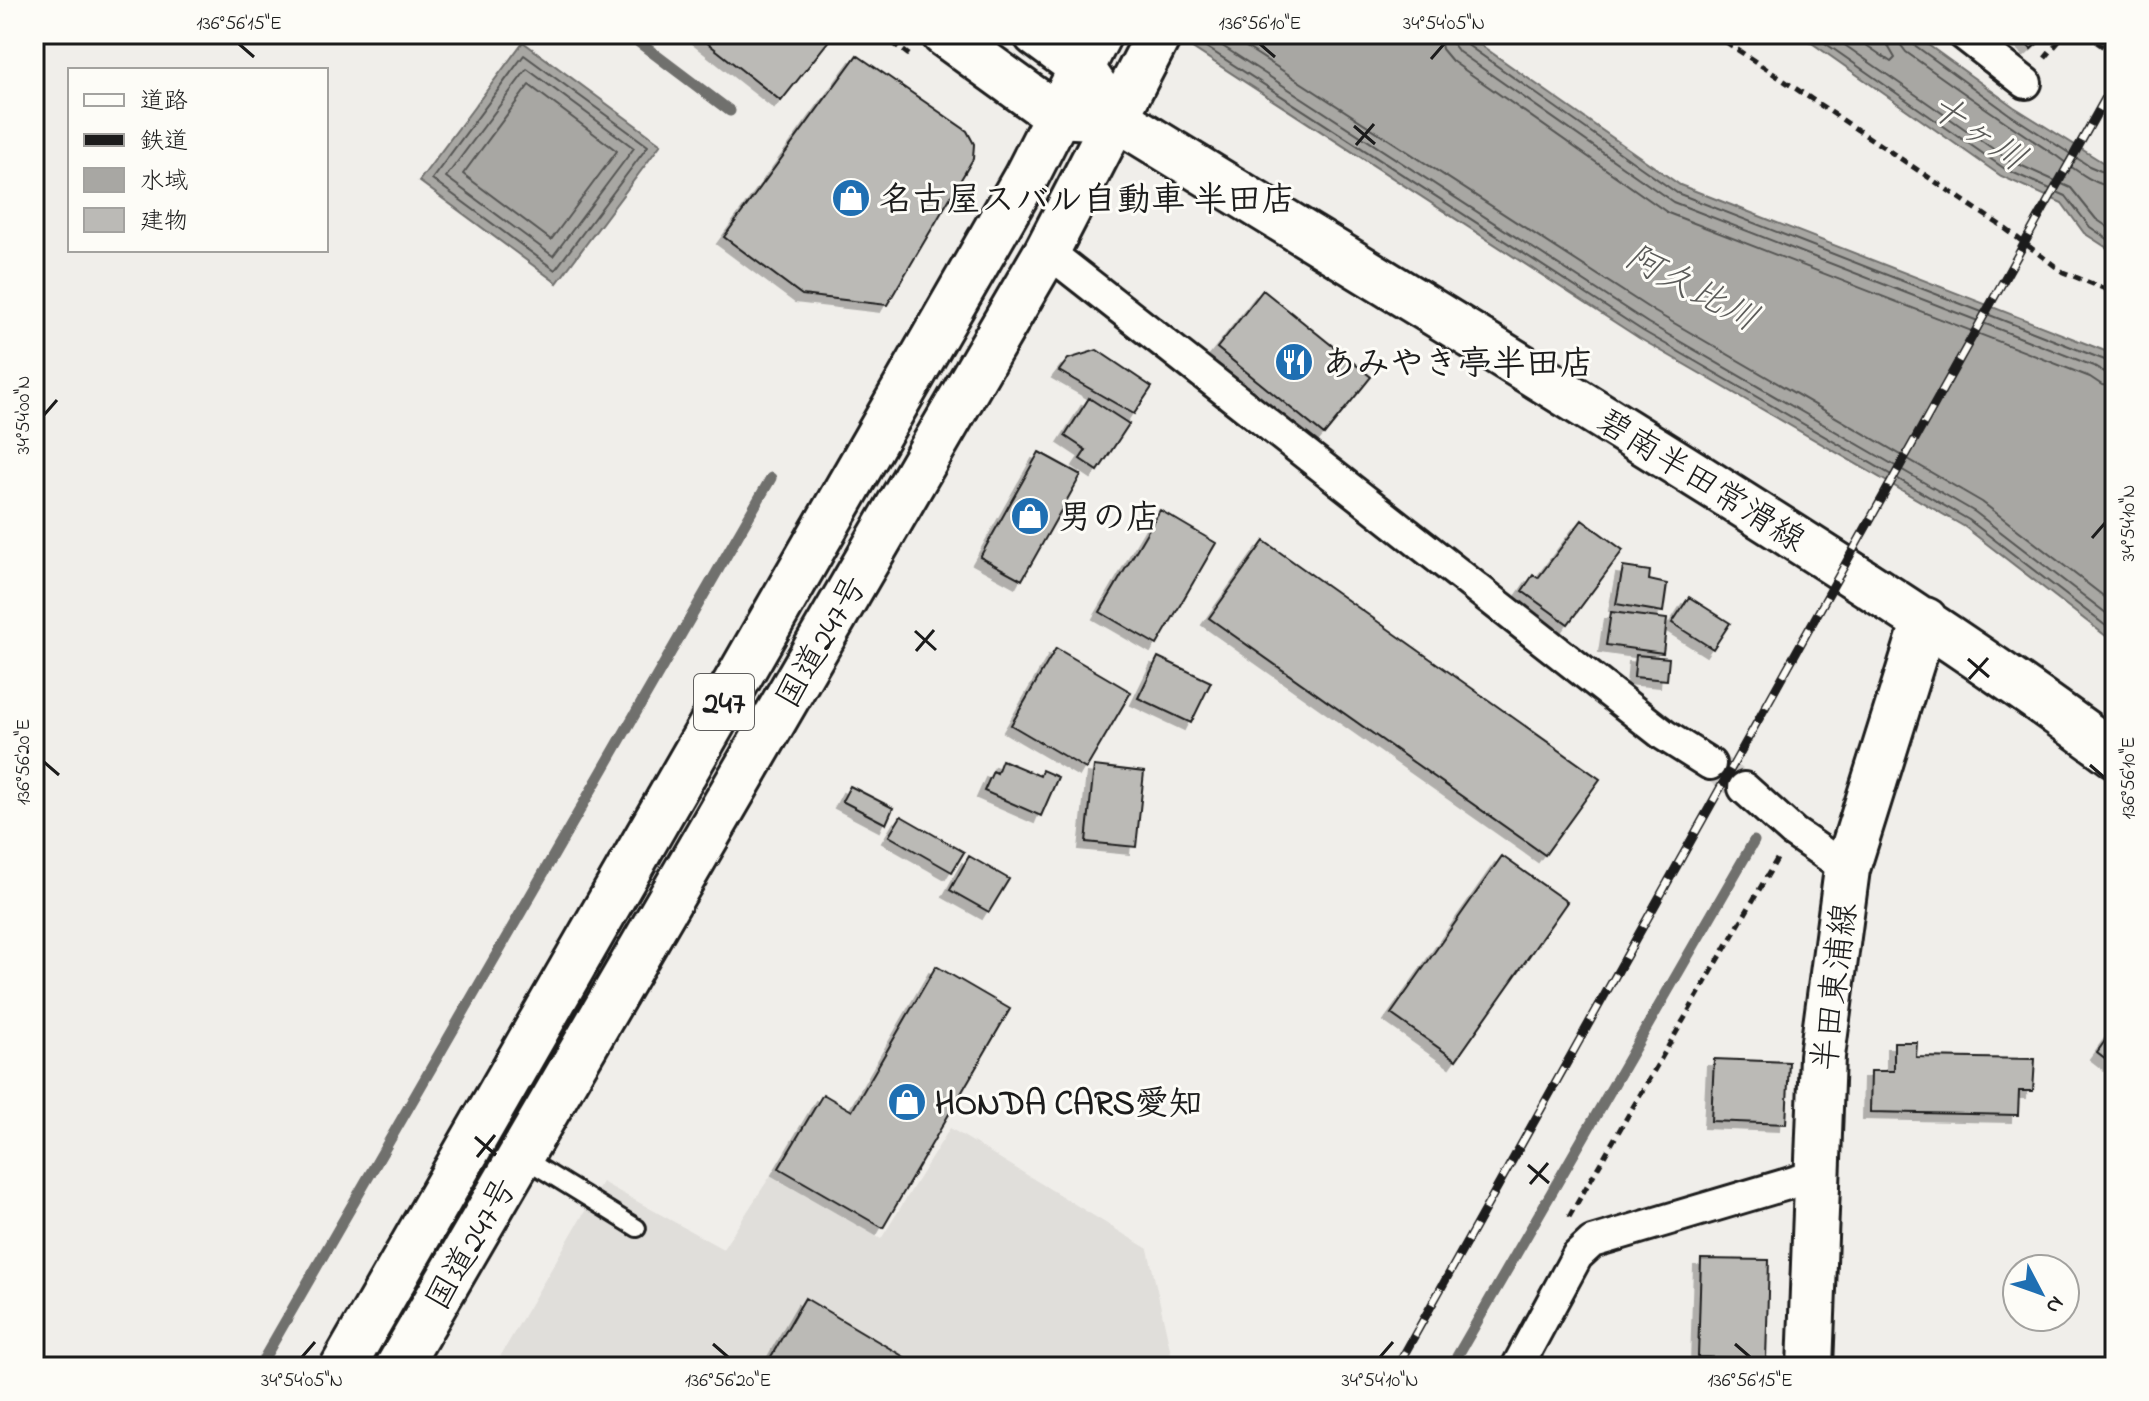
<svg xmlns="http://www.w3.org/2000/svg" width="2149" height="1401" font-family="'Indie Flower','Klee One',sans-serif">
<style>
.built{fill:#e0deda}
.water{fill:#a8a7a3;stroke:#706f6d;stroke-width:2}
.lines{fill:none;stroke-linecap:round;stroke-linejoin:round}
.shore{stroke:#545452;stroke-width:2}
.stream{stroke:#706f6d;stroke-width:11}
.building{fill:#bbbab6;stroke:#1c1c1c;stroke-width:2;filter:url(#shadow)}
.minor-tunnel{stroke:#d0cecb;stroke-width:30;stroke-dasharray:30 15;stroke-linecap:butt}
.service-casing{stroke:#1c1c1c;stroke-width:22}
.minor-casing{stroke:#1c1c1c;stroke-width:36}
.secondary-casing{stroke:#1c1c1c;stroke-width:50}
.trunk-casing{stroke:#1c1c1c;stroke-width:50}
.path{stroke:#1c1c1c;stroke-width:5;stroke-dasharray:8 6;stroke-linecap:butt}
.service{stroke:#fdfcf7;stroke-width:16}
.minor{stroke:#fdfcf7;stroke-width:30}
.secondary{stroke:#fdfcf7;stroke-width:44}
.trunk{stroke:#fdfcf7;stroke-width:44}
.rail-casing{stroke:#1c1c1c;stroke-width:9}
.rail{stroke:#fdfcf7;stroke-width:6;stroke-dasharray:18;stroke-linecap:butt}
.ticks{fill:none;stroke:#1c1c1c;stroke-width:3}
.labels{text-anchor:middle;stroke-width:6;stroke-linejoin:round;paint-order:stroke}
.shield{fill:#fdfcf7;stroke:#605f5e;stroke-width:2}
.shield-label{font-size:32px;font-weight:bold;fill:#1c1c1c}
.poi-label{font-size:34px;font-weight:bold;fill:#1c1c1c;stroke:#fdfcf7;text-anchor:start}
.street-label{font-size:34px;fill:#1c1c1c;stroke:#fdfcf7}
.water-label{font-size:36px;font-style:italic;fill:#5b5b59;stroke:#fdfcf7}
.neatline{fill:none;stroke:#1c1c1c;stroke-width:3}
.ticks-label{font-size:20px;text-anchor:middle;fill:#1c1c1c}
</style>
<defs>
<filter id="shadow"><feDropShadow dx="-7" dy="7" stdDeviation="0" flood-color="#0004"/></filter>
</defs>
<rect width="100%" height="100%" fill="#f0eeea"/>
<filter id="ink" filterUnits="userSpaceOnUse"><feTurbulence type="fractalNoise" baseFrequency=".0125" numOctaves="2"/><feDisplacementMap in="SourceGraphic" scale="16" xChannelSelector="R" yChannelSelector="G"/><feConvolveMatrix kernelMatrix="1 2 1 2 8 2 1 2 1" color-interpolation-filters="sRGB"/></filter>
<g filter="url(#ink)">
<path class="built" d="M 950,1128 L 1148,1249 L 1174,1367 L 494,1367 L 602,1182 L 723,1249 L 771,1175 L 881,1239 Z"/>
<path class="water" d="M 1171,34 L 1465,34 L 1680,185 L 2105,351 L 2115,359 L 2115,643 L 1965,527 L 1639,338 Z
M 1799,34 L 1913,34 L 2014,107 L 2115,170 L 2115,253 L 2084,233 L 2062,203 L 2001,176 Z
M 523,42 L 661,144 L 557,283 L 419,181 Z"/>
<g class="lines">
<path class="shore" d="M 1186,34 L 1643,331 L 1969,520 L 2115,633
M 1204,34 L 1648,323 L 1975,512 L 2115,620
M 1226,34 L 1655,312 L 1982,502 L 2115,605
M 1439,34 L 1442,49 L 1452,61 L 1668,213 L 2090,377 L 2102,385 L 2115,387
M 1451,34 L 1453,44 L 1459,52 L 1673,202 L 2096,367 L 2106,373 L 2115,375
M 1461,34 L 1466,44 L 1677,193 L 2115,364
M 1812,34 L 2005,169 L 2066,196 L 2090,227 L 2115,244
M 1829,34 L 2009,160 L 2071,188 L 2096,219 L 2115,232
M 1850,34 L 1891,62 L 1895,58 L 1888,46 L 1887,34
M 1899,34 L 1900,44 L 1906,52 C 1955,87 2004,122 2055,155 C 2072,167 2094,186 2115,187
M 1909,34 L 1913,44 L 2009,114 L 2089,166 L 2115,177
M 524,55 L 648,146 L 555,270 L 432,179 Z
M 527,69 L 634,148 L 553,256 L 446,177 Z
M 529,85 L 617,151 L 551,240 L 463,174 Z"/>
<path class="stream" d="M 628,34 L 730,111
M 259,1367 L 771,478
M 1451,1367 L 1754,841"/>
</g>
<path class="building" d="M 696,34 L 834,34 L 781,101 Z
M 2008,34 L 2048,34 L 2031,49 L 2020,37 L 2016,42 Z
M 857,55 L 967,131 L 974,144 L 973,159 L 887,305 L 802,295 L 724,237 Z
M 1263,290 L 1371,377 L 1324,435 L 1217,348 Z
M 1097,350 L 1152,387 L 1134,414 L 1059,371 L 1068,359 Z
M 1089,398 L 1129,424 L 1098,471 L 1080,459 L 1086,450 L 1065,436 Z
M 1039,452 L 1081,475 L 1022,580 L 980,557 Z
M 1160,510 L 1216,543 L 1157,645 L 1100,612 Z
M 1582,520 L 1623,550 L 1568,624 L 1522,591 L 1533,575 L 1538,578 Z
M 1264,541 L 1600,779 L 1545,855 L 1209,618 Z
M 1623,567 L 1650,571 L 1649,580 L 1667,584 L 1663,612 L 1616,604 Z
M 1689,597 L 1730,623 L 1713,649 L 1672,623 Z
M 1611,612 L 1667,619 L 1663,653 L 1606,645 Z
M 1056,648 L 1131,692 L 1086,769 L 1011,725 Z
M 1636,655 L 1669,658 L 1667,680 L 1634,677 Z
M 1158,657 L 1211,682 L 1191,723 L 1138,698 Z
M 1002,760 L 1040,776 L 1042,770 L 1058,777 L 1041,816 L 984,791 L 993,771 L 997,773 Z
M 1094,766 L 1144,772 L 1136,847 L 1086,842 Z
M 850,786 L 893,808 L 886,824 L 842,801 Z
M 901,816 L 964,852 L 952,872 L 889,836 Z
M 969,856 L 1009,879 L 989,912 L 950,890 Z
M 1502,856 L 1567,902 L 1456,1060 L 1391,1014 Z
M 936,966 L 1010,1009 L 883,1228 L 779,1168 L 823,1094 L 852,1111 Z
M 2115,1027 L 2115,1066 L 2097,1052 Z
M 1894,1042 L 1917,1042 L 1916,1057 L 2035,1059 L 2033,1091 L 2019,1091 L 2018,1115 L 1870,1112 L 1871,1071 L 1894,1071 Z
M 1714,1059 L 1789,1062 L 1786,1124 L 1711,1121 Z
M 1701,1259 L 1769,1260 L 1766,1359 L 1698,1357 Z
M 805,1298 L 921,1367 L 765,1367 Z"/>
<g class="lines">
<path class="minor-tunnel" d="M 1710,764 L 1744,788"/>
<defs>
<path id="service" d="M 522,1157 L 637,1228"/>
<path id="minor" d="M 1963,34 L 2026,83
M 1047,251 L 1664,735 L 1710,764
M 1744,788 L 1793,832 L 1847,869
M 1517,1367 L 1577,1256 L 1592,1242 L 1818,1175"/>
<path id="secondary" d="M 944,34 L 1056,115 L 1093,117
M 1036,34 L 1081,67 L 1116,118 C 1317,242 1519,363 1718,489 C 1854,575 1986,659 2115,755
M 1810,1367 L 1822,1056 L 1847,869 L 1925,620"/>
<path id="trunk" d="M 343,1367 L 1025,179 L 1099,34
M 398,1367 L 1047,251 L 1159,34"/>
</defs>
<use href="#service" class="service-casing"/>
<use href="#minor" class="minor-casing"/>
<use href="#secondary" class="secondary-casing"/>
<use href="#trunk" class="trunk-casing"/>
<path class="path" d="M 881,34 L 909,55
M 1714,34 L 2003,227 L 2063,272 L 2115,293
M 2085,34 L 2108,50
M 2045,58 L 2065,34
M 1569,1217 L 1777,859"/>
<use href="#service" class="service"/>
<use href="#minor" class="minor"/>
<use href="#secondary" class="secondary"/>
<use href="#trunk" class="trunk"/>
<defs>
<path id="rail" d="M 1397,1367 L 2115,81"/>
</defs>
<use href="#rail" class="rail-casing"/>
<use href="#rail" class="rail"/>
</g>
</g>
<path class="ticks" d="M 239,44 L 254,57M 1260,44 L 1275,57M 1431,59 L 1444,44M 1354,126 L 1375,144M 1356,145 L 1374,124M 44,415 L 57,400M 2092,538 L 2105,523M 915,631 L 936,650M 916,651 L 934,630M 1968,659 L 1989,677M 1969,679 L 1988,658M 44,762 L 59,775M 2090,765 L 2105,778M 475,1137 L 496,1155M 477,1157 L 495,1135M 1528,1165 L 1549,1183M 1530,1184 L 1548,1163M 713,1344 L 728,1357M 1735,1344 L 1750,1357M 302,1357 L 315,1342M 1380,1357 L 1393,1342"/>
<defs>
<symbol id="shop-disc" viewBox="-11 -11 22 22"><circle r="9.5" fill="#1f6fb2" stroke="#fdfcf7"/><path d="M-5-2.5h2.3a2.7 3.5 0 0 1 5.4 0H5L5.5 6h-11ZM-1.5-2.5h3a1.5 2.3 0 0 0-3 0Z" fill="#fff"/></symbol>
<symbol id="restaurant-disc" viewBox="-11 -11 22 22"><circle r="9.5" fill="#1f6fb2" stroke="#fdfcf7"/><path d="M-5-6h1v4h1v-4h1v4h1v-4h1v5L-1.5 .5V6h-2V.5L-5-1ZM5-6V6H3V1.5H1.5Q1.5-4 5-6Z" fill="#fff"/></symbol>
</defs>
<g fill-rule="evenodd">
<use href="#shop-disc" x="829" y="176" width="44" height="44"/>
<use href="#restaurant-disc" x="1272" y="340" width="44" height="44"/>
<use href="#shop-disc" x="1008" y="494" width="44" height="44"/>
<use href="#shop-disc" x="885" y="1080" width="44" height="44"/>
</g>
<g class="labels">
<rect class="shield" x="694" y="674" width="60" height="56" rx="6"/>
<g class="shield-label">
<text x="724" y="713">247</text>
</g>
<g class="poi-label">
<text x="879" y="210">名古屋スバル自動車 半田店</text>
<text x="1322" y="374">あみやき亭半田店</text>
<text x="1058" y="528">男の店</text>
<text x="935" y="1114">HONDA CARS愛知</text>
</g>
<g class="street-label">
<text transform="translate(1702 479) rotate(32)" y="12">碧南半田常滑線</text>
<text transform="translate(820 641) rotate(-60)" y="12">国道247号</text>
<text transform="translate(1833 987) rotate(-83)" y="12">半田東浦線</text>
<text transform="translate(470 1243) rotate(-60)" y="12">国道247号</text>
</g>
<g class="water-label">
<text transform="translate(1979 131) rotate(34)" y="13">十ヶ川</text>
<text transform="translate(1693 286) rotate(28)" y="13">阿久比川</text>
</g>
</g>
<rect width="2149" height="1401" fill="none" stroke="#fdfcf7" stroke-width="88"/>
<rect x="68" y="68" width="260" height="184" fill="#fdfcf7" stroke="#a3a29f" stroke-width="2"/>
<rect x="84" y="94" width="40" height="12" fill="#fdfcf7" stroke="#a3a29f" stroke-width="2"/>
<text x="140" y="108" font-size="24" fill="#1c1c1c">道路</text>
<rect x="84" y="134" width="40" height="12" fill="#1c1c1c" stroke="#a3a29f" stroke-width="2"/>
<text x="140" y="148" font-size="24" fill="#1c1c1c">鉄道</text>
<rect x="84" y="168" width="40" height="24" fill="#a8a7a3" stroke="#a3a29f" stroke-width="2"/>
<text x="140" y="188" font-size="24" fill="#1c1c1c">水域</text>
<rect x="84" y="208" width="40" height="24" fill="#bbbab6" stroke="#a3a29f" stroke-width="2"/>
<text x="140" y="228" font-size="24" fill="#1c1c1c">建物</text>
<g transform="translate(2041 1293) rotate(131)"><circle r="38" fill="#fdfcf7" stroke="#a3a29f" stroke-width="2"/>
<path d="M0-6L14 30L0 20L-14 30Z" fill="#1f6fb2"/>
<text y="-12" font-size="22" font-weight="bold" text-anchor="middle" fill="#1c1c1c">N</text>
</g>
<rect x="44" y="44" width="2061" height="1313" class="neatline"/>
<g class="ticks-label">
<text x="239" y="29">136°56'15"E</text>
<text x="1260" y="29">136°56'10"E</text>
<text x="1444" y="29">34°54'05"N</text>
<text transform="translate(22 415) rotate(-90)" y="7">34°54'00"N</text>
<text transform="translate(2127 523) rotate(-90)" y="7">34°54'10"N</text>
<text transform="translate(22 762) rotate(-90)" y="7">136°56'20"E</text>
<text transform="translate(2127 778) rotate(-90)" y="7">136°56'10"E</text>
<text x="302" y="1386">34°54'05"N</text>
<text x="728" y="1386">136°56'20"E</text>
<text x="1380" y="1386">34°54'10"N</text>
<text x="1750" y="1386">136°56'15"E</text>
</g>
</svg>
